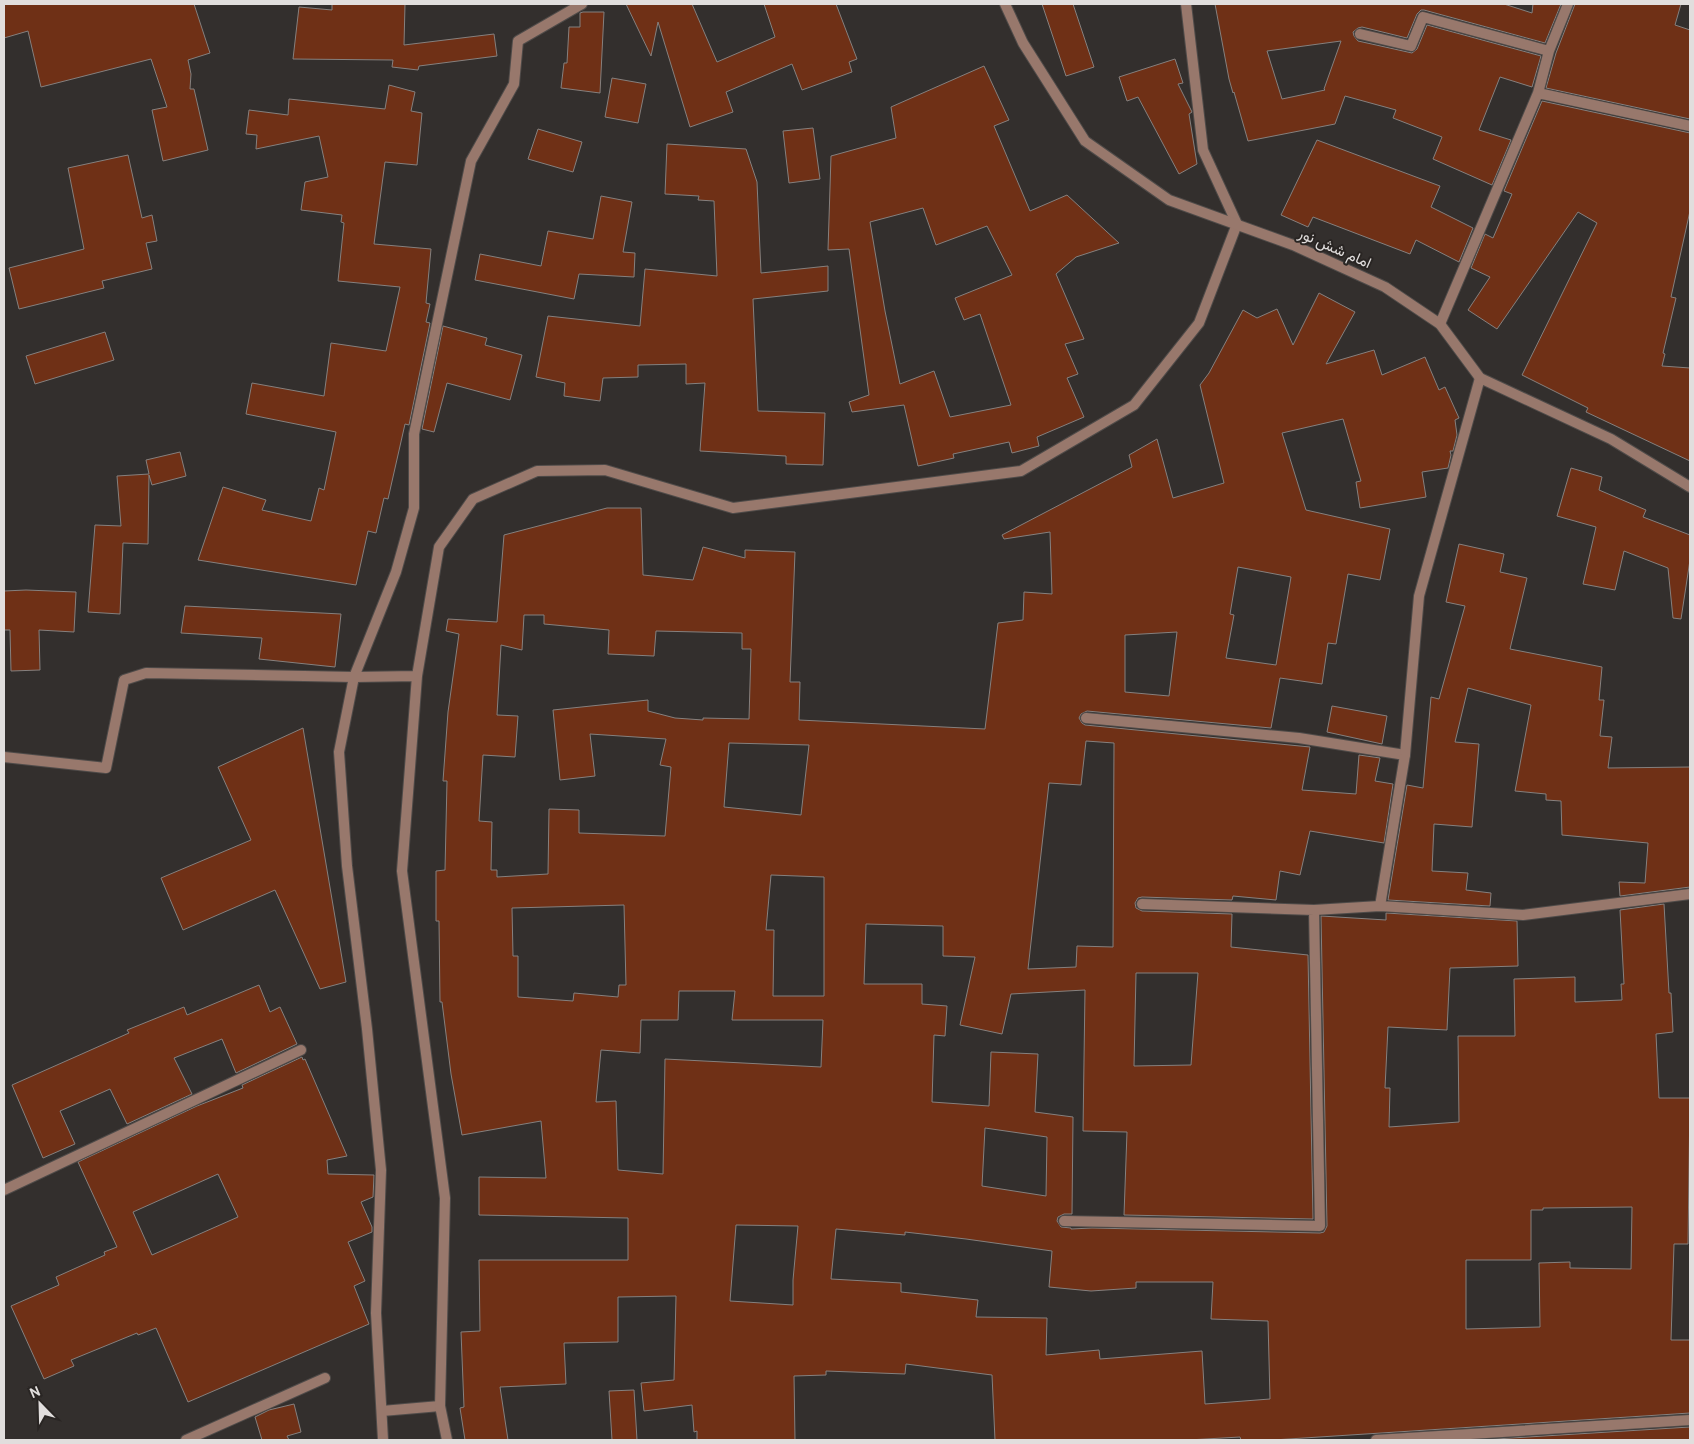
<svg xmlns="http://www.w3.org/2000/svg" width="1694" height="1444" font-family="Cabin,Vazirmatn,sans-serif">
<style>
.building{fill:#6f3016;stroke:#85807e;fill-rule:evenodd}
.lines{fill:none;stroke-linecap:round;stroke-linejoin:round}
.service-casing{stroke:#4f4b49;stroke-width:12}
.minor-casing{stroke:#4f4b49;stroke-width:12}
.tertiary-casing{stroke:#4f4b49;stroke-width:12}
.service{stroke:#98786c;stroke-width:10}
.minor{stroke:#98786c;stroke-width:10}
.tertiary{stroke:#98786c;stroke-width:10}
.labels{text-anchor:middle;stroke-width:4;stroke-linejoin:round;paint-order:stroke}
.street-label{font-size:15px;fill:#e1dedd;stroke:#292523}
</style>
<rect width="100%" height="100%" fill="#332f2d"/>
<path class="building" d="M 4,4 L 194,4 L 210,53 L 188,60 L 191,74 L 190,89 L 194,89 L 208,150 L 163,161 L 152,110 L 167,107 L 151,59 L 41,87 L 28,31 L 4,38 Z
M 332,4 L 405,4 L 404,45 L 494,34 L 497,56 L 419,66 L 418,70 L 392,67 L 393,60 L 293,59 L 299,7 L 332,10 Z
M 626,4 L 692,4 L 717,62 L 775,37 L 764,4 L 836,4 L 857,59 L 849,62 L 852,72 L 802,90 L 792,64 L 726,92 L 733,112 L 690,127 L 658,22 L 651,56 Z
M 1042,4 L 1073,4 L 1094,67 L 1066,76 Z
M 1215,4 L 1504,4 L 1532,13 L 1533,4 L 1561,4 L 1545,43 L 1424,10 L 1421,10 L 1417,14 L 1407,38 L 1362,27 L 1358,28 L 1353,32 L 1354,36 L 1358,41 L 1412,53 L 1417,49 L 1427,25 L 1541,56 L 1532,87 L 1500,77 L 1479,130 L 1511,140 L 1492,185 L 1433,159 L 1442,137 L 1393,118 L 1396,110 L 1345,96 L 1335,124 L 1248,141 L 1234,92 L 1233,93 L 1229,79 ZM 1341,41 L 1324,89 L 1325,90 L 1282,99 L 1267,51 Z
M 1575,4 L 1681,4 L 1675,25 L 1690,30 L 1690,119 L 1546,88 L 1556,53 Z
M 583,12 L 604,12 L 600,93 L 561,88 L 564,63 L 567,63 L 569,27 L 580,27 L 580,13 Z
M 1175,59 L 1183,83 L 1178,84 L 1192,112 L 1189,114 L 1197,164 L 1179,174 L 1138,97 L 1127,101 L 1119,77 Z
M 984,66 L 1009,120 L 994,126 L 1030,211 L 1067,195 L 1119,243 L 1076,257 L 1056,274 L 1084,339 L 1065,344 L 1078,374 L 1067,378 L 1084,417 L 1037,437 L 1039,446 L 1012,453 L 1009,442 L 953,454 L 954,458 L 918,466 L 904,405 L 852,412 L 849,402 L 869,395 L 849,249 L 828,250 L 831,156 L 896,138 L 891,107 ZM 923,208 L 936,245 L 987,226 L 1012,275 L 955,298 L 964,320 L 980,314 L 1011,405 L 950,417 L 934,371 L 900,384 L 885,311 L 870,222 Z
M 612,78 L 646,84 L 638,123 L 605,117 Z
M 389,85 L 415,92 L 411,111 L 422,113 L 417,165 L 385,162 L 374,244 L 431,249 L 426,303 L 430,304 L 426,322 L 430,323 L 409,425 L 405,424 L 388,499 L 384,498 L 376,533 L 368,531 L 356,585 L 198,560 L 223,487 L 266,500 L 262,510 L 311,521 L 319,488 L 324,490 L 336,432 L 246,414 L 252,383 L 324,396 L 331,343 L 386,351 L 400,287 L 338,281 L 344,223 L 341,222 L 342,215 L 301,210 L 305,182 L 328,177 L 319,136 L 256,149 L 257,135 L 246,134 L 249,110 L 288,115 L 289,99 L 385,109 Z
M 1542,101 L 1690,133 L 1690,211 L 1671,297 L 1676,298 L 1663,353 L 1665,354 L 1662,366 L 1690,368 L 1690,461 L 1586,412 L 1588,408 L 1522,375 L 1597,223 L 1578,212 L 1497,329 L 1468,310 L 1490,277 L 1471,268 L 1485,234 L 1493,238 L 1512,194 L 1504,191 Z
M 813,128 L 820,179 L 789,183 L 783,131 Z
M 538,129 L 582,142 L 573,172 L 528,159 Z
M 1317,140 L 1440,186 L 1431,207 L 1473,228 L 1459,262 L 1416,240 L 1410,254 L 1313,217 L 1308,227 L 1281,215 Z
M 667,144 L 746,149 L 757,182 L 761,273 L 828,266 L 828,291 L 753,299 L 758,411 L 825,413 L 823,465 L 786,464 L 786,456 L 700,451 L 705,383 L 686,384 L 686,364 L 638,365 L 638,377 L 603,378 L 600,401 L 564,396 L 565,383 L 536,377 L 548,316 L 640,326 L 645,269 L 717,276 L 714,201 L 698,200 L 699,196 L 665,194 Z
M 128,155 L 142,218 L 152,215 L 157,241 L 146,243 L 152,269 L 102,281 L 104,288 L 19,309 L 9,268 L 84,249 L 68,168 Z
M 601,196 L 632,202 L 623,252 L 635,253 L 634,277 L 579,274 L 574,299 L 475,280 L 480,254 L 541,266 L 548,231 L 593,239 Z
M 1319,293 L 1355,312 L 1326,364 L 1374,350 L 1382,375 L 1425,357 L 1439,390 L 1445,387 L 1459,418 L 1455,420 L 1457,435 L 1453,451 L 1450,451 L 1451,455 L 1448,468 L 1422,472 L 1426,497 L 1360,508 L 1356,482 L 1361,481 L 1343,419 L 1282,433 L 1306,510 L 1390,529 L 1380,580 L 1348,574 L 1336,644 L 1328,643 L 1322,684 L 1280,678 L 1271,728 L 1087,711 L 1081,714 L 1079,718 L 1082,723 L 1085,725 L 1310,747 L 1302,790 L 1356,794 L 1359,755 L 1380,758 L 1375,781 L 1393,784 L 1384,843 L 1310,831 L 1300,875 L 1280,871 L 1276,900 L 1233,896 L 1232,900 L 1142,897 L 1138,898 L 1135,903 L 1136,908 L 1142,911 L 1232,914 L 1231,947 L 1308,955 L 1313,1219 L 1124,1215 L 1127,1132 L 1083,1131 L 1085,990 L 1011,994 L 1002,1034 L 960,1025 L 975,957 L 943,956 L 943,926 L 866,924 L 864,984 L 922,984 L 922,1004 L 947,1006 L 945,1036 L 934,1035 L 932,1102 L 989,1106 L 991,1052 L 1038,1054 L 1035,1112 L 1073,1117 L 1072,1214 L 1064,1214 L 1058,1217 L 1057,1221 L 1061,1227 L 1071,1228 L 1071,1229 L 1092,1228 L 1320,1233 L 1324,1232 L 1327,1226 L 1321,916 L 1386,920 L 1386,913 L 1517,921 L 1518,966 L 1450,968 L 1447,1030 L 1388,1027 L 1385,1088 L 1390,1088 L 1389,1127 L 1459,1122 L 1458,1036 L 1515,1036 L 1514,979 L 1575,977 L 1575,1002 L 1622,1000 L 1621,984 L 1624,984 L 1620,910 L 1664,904 L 1669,993 L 1671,993 L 1673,1032 L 1656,1034 L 1659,1098 L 1690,1098 L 1688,1244 L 1674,1244 L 1671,1340 L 1690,1340 L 1690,1413 L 1273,1440 L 1241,1440 L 1240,1437 L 1188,1440 L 995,1440 L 992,1375 L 906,1364 L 905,1374 L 826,1371 L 826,1375 L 794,1376 L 795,1440 L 697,1440 L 697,1431 L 694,1432 L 692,1405 L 644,1411 L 641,1383 L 674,1380 L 676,1296 L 618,1297 L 618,1342 L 564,1343 L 566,1384 L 500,1387 L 508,1440 L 465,1440 L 460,1408 L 464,1407 L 461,1332 L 480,1331 L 479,1260 L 628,1260 L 628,1218 L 479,1215 L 479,1177 L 546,1178 L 541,1121 L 462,1135 L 451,1074 L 442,1002 L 440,1002 L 439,921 L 436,921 L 436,871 L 445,870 L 447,781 L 443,781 L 448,712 L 459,634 L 446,631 L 448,619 L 497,622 L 504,535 L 607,508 L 641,508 L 643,575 L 693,580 L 703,547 L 745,558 L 745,550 L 795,552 L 790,682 L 800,682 L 799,720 L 985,729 L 998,623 L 1023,620 L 1024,592 L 1052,594 L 1050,532 L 1004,539 L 1002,535 L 1132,467 L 1129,455 L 1157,439 L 1173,498 L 1224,483 L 1200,385 L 1209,373 L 1243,310 L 1257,318 L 1277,309 L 1293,345 ZM 1238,567 L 1291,577 L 1276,665 L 1226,658 L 1234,615 L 1230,614 ZM 524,615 L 544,615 L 544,624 L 609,630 L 608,654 L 654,656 L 656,631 L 742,633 L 742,649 L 751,649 L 749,719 L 703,718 L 703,720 L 675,718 L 648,711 L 648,700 L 553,710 L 560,780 L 595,776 L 590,734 L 666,739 L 660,765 L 671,767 L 665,836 L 579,833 L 579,810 L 549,809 L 548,874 L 497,877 L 497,870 L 491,870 L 492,822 L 479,821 L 483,755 L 515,757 L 518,716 L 497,715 L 501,645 L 522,650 ZM 1177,632 L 1169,696 L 1125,692 L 1125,635 ZM 1086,741 L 1114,743 L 1113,947 L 1077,946 L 1076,967 L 1028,969 L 1049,783 L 1081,785 ZM 729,743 L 809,745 L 801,815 L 724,807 ZM 771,875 L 824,877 L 824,996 L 773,996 L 774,930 L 766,930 ZM 624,905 L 626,985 L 619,985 L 618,997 L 574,993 L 573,1001 L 518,997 L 518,956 L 513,956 L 512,908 ZM 1136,973 L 1198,973 L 1191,1065 L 1134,1066 ZM 679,991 L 735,991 L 732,1020 L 823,1020 L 821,1067 L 665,1059 L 663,1174 L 618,1170 L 616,1101 L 596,1102 L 601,1050 L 640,1053 L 641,1020 L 678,1020 ZM 985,1128 L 1047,1137 L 1046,1196 L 982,1186 ZM 1632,1207 L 1631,1269 L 1570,1268 L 1570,1262 L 1539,1263 L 1540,1327 L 1466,1329 L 1466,1260 L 1531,1260 L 1531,1210 L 1543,1210 L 1543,1208 ZM 736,1225 L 798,1226 L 793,1280 L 793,1305 L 730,1301 ZM 836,1229 L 905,1235 L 905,1232 L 966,1239 L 1052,1251 L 1049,1287 L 1091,1291 L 1136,1288 L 1136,1282 L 1213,1282 L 1211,1319 L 1268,1321 L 1270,1399 L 1205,1404 L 1202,1351 L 1100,1359 L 1099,1350 L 1046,1355 L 1047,1318 L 976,1317 L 978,1300 L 901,1292 L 901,1283 L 831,1279 Z
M 443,326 L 487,338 L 485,345 L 522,355 L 510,400 L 447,383 L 434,432 L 422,429 Z
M 105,332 L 114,360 L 35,384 L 26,356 Z
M 180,452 L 186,476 L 152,485 L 149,475 L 148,544 L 123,543 L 120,614 L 88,612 L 95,525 L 121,526 L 117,476 L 149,474 L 146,460 Z
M 1571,468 L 1602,477 L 1599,490 L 1646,510 L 1643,517 L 1690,535 L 1690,560 L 1681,619 L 1673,618 L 1668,568 L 1624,551 L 1615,590 L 1583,584 L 1596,527 L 1557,516 Z
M 1459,544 L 1504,554 L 1500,572 L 1527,578 L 1510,649 L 1602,667 L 1599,700 L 1604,700 L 1600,736 L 1612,737 L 1608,768 L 1690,767 L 1690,887 L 1620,896 L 1619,882 L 1645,883 L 1648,843 L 1562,835 L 1561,801 L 1546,800 L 1546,794 L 1515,791 L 1531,705 L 1468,688 L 1455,742 L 1479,744 L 1472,827 L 1434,824 L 1432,871 L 1468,873 L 1466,890 L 1491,893 L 1490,906 L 1388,900 L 1407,785 L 1423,788 L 1431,697 L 1439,699 L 1465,606 L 1446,602 Z
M 26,590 L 76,592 L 74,632 L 39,630 L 40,670 L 11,671 L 10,630 L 4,630 L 4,591 Z
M 185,606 L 341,614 L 335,667 L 259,659 L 262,638 L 181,633 Z
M 1332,706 L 1387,716 L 1382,744 L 1327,732 Z
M 303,728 L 346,982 L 320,989 L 275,890 L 183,930 L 161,878 L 251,840 L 218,767 Z
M 259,985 L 270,1012 L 280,1007 L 297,1044 L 236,1073 L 222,1039 L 174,1058 L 192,1094 L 127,1124 L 110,1089 L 60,1111 L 75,1144 L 43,1158 L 12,1085 L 129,1033 L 127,1030 L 184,1007 L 187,1015 Z
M 302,1057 L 303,1060 L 305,1059 L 347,1156 L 327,1160 L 328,1174 L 374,1175 L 373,1197 L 361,1202 L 372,1227 L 372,1232 L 348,1242 L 365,1281 L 354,1286 L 369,1324 L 188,1402 L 156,1328 L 138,1335 L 137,1333 L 71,1360 L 74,1366 L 44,1379 L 11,1306 L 59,1285 L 56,1277 L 105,1255 L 104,1252 L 117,1247 L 78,1162 L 197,1106 L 243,1088 L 242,1085 ZM 218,1174 L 238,1217 L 152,1255 L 133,1212 Z
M 634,1390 L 637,1440 L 612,1440 L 609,1391 Z
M 294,1404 L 301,1432 L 287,1436 L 289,1440 L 262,1440 L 255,1417 L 269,1410 Z
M 1690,1427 L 1690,1440 L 1480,1440 Z"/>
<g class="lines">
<defs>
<path id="service" d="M 354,677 L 339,752 L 347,866 L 367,1029 L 381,1170 L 376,1313 L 383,1440
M 1086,718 L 1299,738 L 1405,755
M 4,1190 L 301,1050
M 382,1411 L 440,1406
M 186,1440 L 325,1378"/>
<path id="minor" d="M 1360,34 L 1411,46 L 1423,17 L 1549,51
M 1538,93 L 1690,126
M 1440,324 L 1538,93 L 1549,51 L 1568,4
M 354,677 L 417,676
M 4,757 L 106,768 L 124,680 L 146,673 L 354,677 L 396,572 L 414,508 L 414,434 L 471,161 L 514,84 L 518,41 L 582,4
M 1142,904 L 1314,910 L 1380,906 L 1523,915 L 1690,894
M 1380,906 L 1405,755 L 1419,596 L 1480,378
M 1064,1221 L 1320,1226 L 1314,910
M 447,1440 L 440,1406 L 445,1198 L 402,871 L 417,676 L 439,547 L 473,499 L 537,471 L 605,470 L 733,508 L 1021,471 L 1134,405 L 1199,323 L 1237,224 L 1203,150 L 1186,4
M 1376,1440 L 1690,1420"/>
<path id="tertiary" d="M 1005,4 L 1023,43 L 1085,141 L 1169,200 L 1293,245 L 1385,287 L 1440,324 L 1480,378 L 1611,439 L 1690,487"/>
</defs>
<use href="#service" class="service-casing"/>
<use href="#minor" class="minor-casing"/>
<use href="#tertiary" class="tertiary-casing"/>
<use href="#service" class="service"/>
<use href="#minor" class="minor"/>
<use href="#tertiary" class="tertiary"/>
</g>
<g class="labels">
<g class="street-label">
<text transform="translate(1335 248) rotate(24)" y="5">امام شش نور</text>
</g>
</g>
<rect width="1694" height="1444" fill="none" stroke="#e1dedd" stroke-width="10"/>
<g transform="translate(40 1404) rotate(337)" stroke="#292523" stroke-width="4" paint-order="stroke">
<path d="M0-4L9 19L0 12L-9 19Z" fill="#e1dedd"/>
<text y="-8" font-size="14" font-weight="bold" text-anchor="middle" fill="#e1dedd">N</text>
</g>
</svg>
